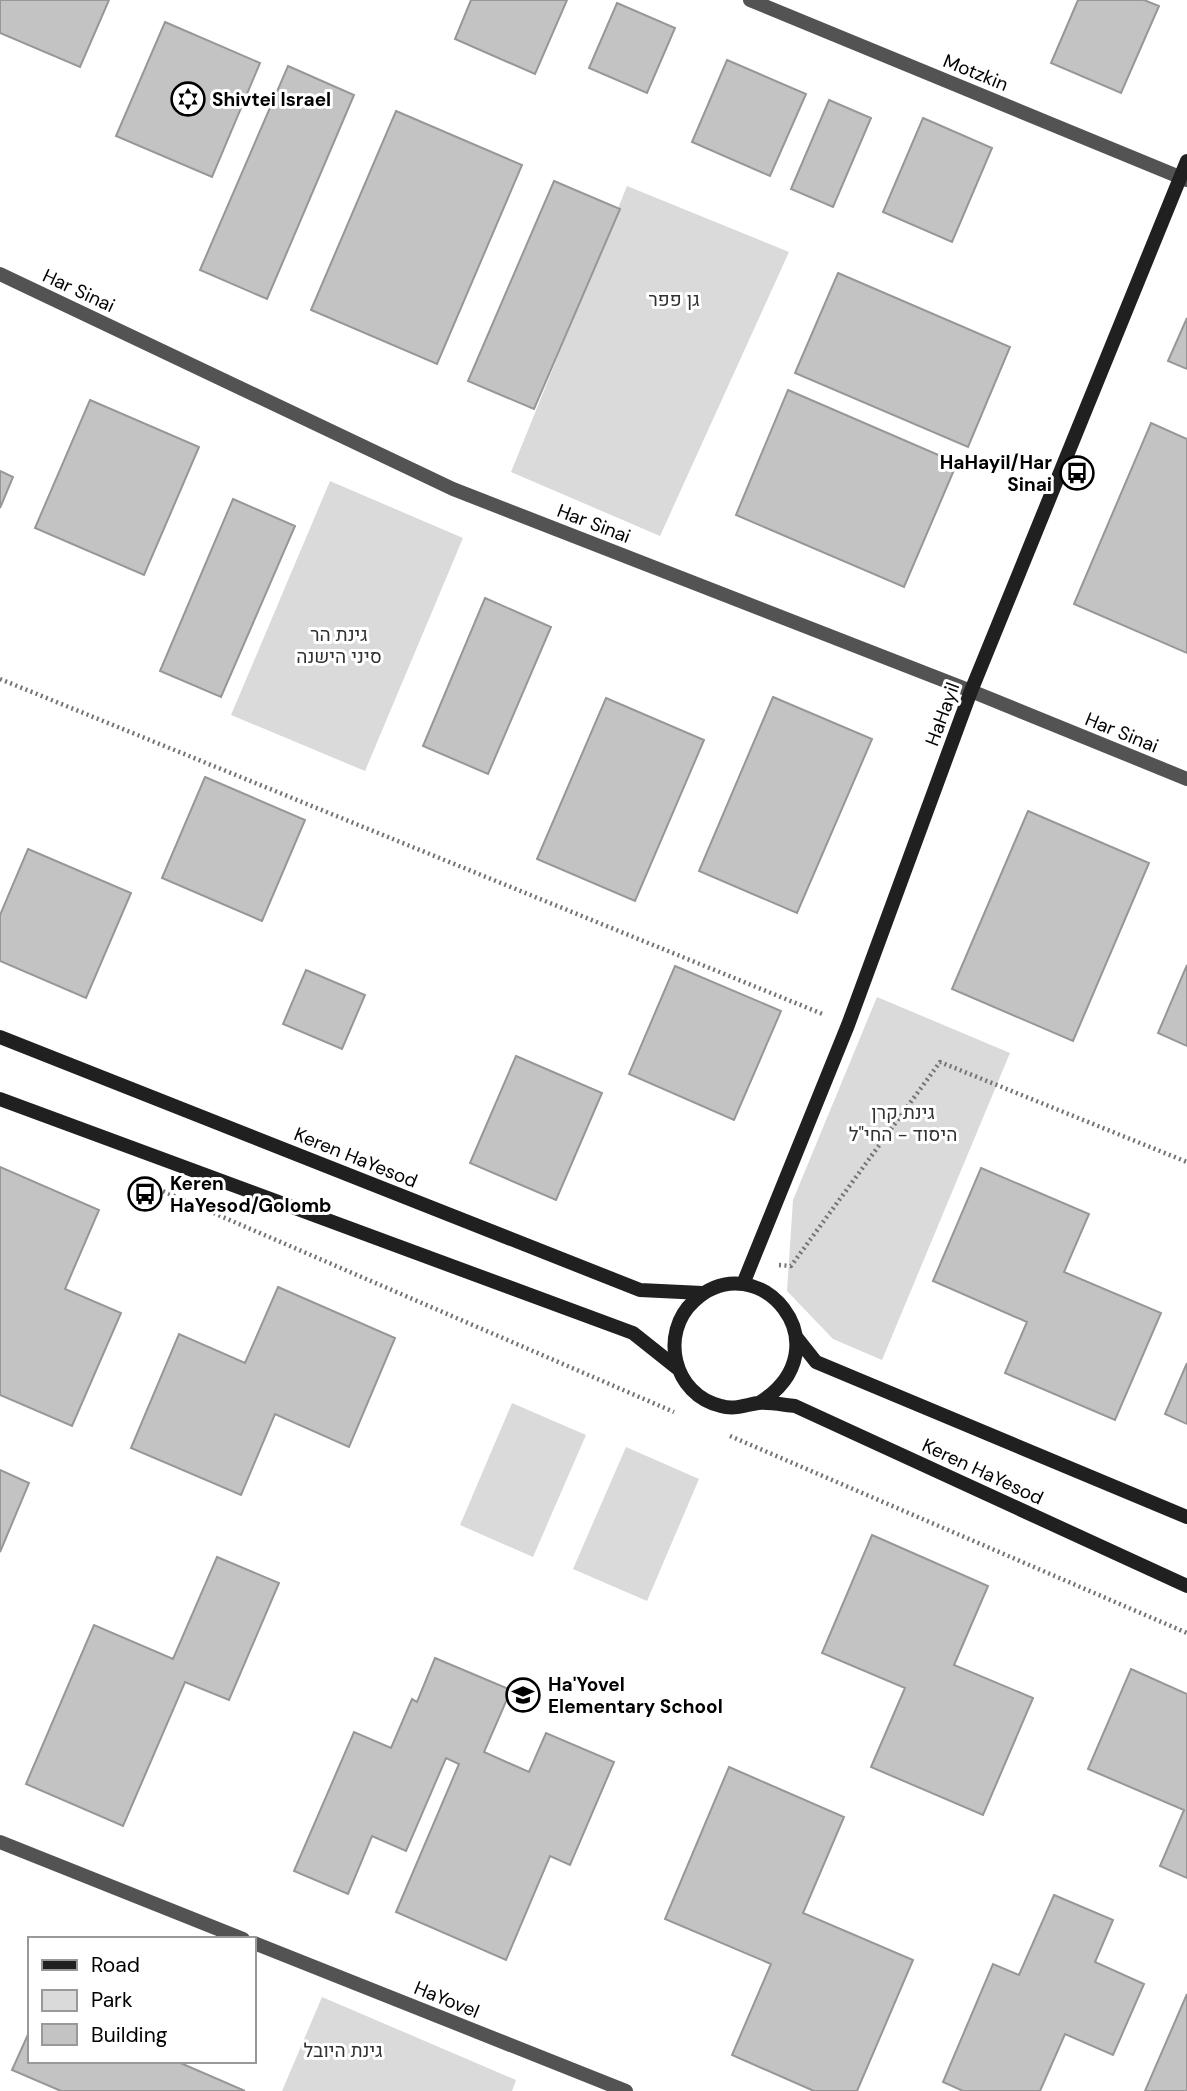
<svg xmlns="http://www.w3.org/2000/svg" width="1187" height="2091" font-family="'DM Sans',Heebo,sans-serif">
<style>
.green{fill:#dadada}
.building{fill:#c3c3c3;stroke:#979797;stroke-width:2}
.lines{fill:none;stroke-linecap:round;stroke-linejoin:round}
.path{stroke:#757575;stroke-width:4.5;stroke-dasharray:2 3.5;stroke-linecap:butt}
.street{stroke:#535353;stroke-width:14}
.secondary{stroke:#202020;stroke-width:14}
.labels{text-anchor:middle;stroke-width:6;stroke-linejoin:round;paint-order:stroke}
.street-label{font-size:19px;fill:#000;stroke:#fff}
.poi-label{font-size:19px;font-weight:bold;fill:#000;stroke:#fff;text-anchor:start}
.park-label{font-size:19px;fill:#313131;stroke:#fff}
</style>
<rect width="100%" height="100%" fill="#fff"/>
<path class="green" d="M 627,186 L 789,252 L 660,536 L 511,472 Z
M 330,481 L 463,538 L 365,771 L 231,715 Z
M 877,997 L 1010,1053 L 882,1360 L 833,1339 L 787,1291 L 793,1200 Z
M 512,1403 L 586,1435 L 533,1557 L 460,1525 Z
M 626,1447 L 699,1479 L 647,1601 L 573,1569 Z
M 322,1997 L 516,2080 L 512,2091 L 282,2091 Z"/>
<path class="building" d="M 0,0 L 109,0 L 80,67 L 0,33 Z
M 471,0 L 567,0 L 535,74 L 455,39 Z
M 1078,0 L 1144,0 L 1159,6 L 1121,93 L 1051,63 Z
M 617,3 L 675,28 L 647,93 L 589,68 Z
M 165,22 L 260,63 L 212,177 L 116,136 Z
M 727,60 L 806,94 L 770,176 L 692,142 Z
M 288,66 L 354,95 L 267,299 L 200,270 Z
M 829,100 L 871,118 L 833,207 L 791,189 Z
M 396,111 L 522,165 L 437,364 L 311,310 Z
M 923,118 L 992,148 L 952,242 L 883,212 Z
M 554,181 L 620,209 L 534,409 L 468,381 Z
M 838,273 L 1010,347 L 968,447 L 795,373 Z
M 1187,318 L 1187,369 L 1168,361 Z
M 788,390 L 957,463 L 904,587 L 736,515 Z
M 90,400 L 199,447 L 144,575 L 35,528 Z
M 1151,423 L 1187,439 L 1187,653 L 1074,604 Z
M 0,471 L 13,477 L 0,508 Z
M 233,499 L 295,526 L 221,697 L 160,671 Z
M 485,598 L 551,627 L 488,774 L 423,746 Z
M 773,697 L 872,739 L 797,913 L 699,871 Z
M 606,698 L 704,740 L 635,901 L 537,859 Z
M 205,777 L 305,820 L 262,921 L 162,878 Z
M 1028,811 L 1149,863 L 1073,1041 L 952,989 Z
M 28,849 L 131,893 L 86,998 L 0,961 L 0,915 Z
M 1187,965 L 1187,1046 L 1158,1033 Z
M 675,966 L 781,1011 L 734,1120 L 629,1074 Z
M 306,970 L 365,995 L 342,1049 L 283,1024 Z
M 516,1056 L 602,1093 L 556,1200 L 470,1163 Z
M 0,1167 L 99,1210 L 65,1289 L 121,1313 L 72,1426 L 0,1395 Z
M 981,1168 L 1089,1214 L 1064,1272 L 1161,1313 L 1115,1420 L 1005,1373 L 1027,1322 L 933,1281 Z
M 278,1287 L 395,1338 L 349,1447 L 275,1414 L 241,1495 L 131,1448 L 179,1334 L 245,1363 Z
M 1187,1363 L 1187,1424 L 1165,1414 Z
M 0,1470 L 29,1483 L 0,1552 Z
M 872,1535 L 988,1586 L 954,1665 L 1033,1698 L 983,1815 L 871,1767 L 905,1688 L 822,1653 Z
M 217,1557 L 279,1583 L 229,1700 L 185,1682 L 123,1826 L 26,1784 L 94,1625 L 173,1659 Z
M 435,1658 L 511,1690 L 484,1752 L 529,1772 L 546,1733 L 614,1762 L 570,1865 L 550,1856 L 506,1960 L 396,1912 L 459,1764 L 446,1758 L 406,1851 L 372,1836 L 348,1894 L 294,1871 L 354,1732 L 391,1748 L 412,1699 L 417,1702 Z
M 1131,1669 L 1187,1694 L 1187,1878 L 1160,1866 L 1184,1810 L 1088,1769 Z
M 729,1767 L 844,1817 L 803,1913 L 913,1960 L 857,2091 L 814,2091 L 732,2055 L 771,1964 L 665,1919 Z
M 1054,1895 L 1113,1920 L 1095,1962 L 1144,1984 L 1113,2055 L 1065,2034 L 1040,2091 L 963,2091 L 943,2082 L 993,1964 L 1019,1975 Z
M 1187,1994 L 1187,2091 L 1145,2091 Z
M 30,2030 L 30,2061 L 176,2061 L 245,2091 L 61,2091 L 12,2070 Z"/>
<g class="lines">
<path class="path" d="M 0,679 L 825,1015
M 158,1189 L 674,1412
M 779,1265 L 791,1266 L 940,1062 L 1187,1162
M 730,1436 L 1187,1633"/>
<path class="street" d="M 750,0 L 1187,180
M 0,274 L 453,489 L 971,691 L 1187,779
M 0,1842 L 243,1939
M 254,1943 L 626,2091"/>
<path class="secondary" d="M 0,1037 L 640,1290 L 702,1293
M 0,1099 L 633,1333 L 677,1368
M 743,1284 L 848,1025 L 971,691 L 1187,161
M 797,1338 L 816,1362 L 1187,1517
M 759,1403 C 848,1347 758,1242 694,1301 C 659,1333 673,1395 721,1406 C 734,1410 745,1405 758,1403 C 770,1402 784,1405 795,1406 L 1187,1586"/>
</g>
<defs>
<symbol id="synagogue-ring" viewBox="-11 -11 22 22"><circle r="9.5" fill="#fff" stroke="#000" stroke-width="1.5"/><path d="M0-6.5L5.6 3.2H-5.6ZM0 6.5L5.6-3.2H-5.6Z" fill="#000"/></symbol>
<symbol id="bus-ring" viewBox="-11 -11 22 22"><circle r="9.5" fill="#fff" stroke="#000" stroke-width="1.5"/><path d="M-5-6H5V4H4V6H2V4H-2V6H-4V4H-5ZM-3.5-4V0h7V-4ZM-3.5 1.2v1.5H-2V1.2ZM2 1.2v1.5H3.5V1.2Z" fill="#000"/></symbol>
<symbol id="school-ring" viewBox="-11 -11 22 22"><circle r="9.5" fill="#fff" stroke="#000" stroke-width="1.5"/><path d="M0-5L7-2L0 1L-7-2ZM-4 1L0 2.5L4 1V4Q0 6-4 4Z" fill="#000"/></symbol>
</defs>
<g fill-rule="evenodd">
<use href="#synagogue-ring" x="169" y="80" width="38" height="38"/>
<use href="#bus-ring" x="1058" y="454" width="38" height="38"/>
<use href="#bus-ring" x="126" y="1175" width="38" height="38"/>
<use href="#school-ring" x="504" y="1676" width="38" height="38"/>
</g>
<g class="labels">
<g class="street-label">
<text transform="translate(976 72) rotate(22)" y="7">Motzkin</text>
<text transform="translate(79 290) rotate(25)" y="7">Har Sinai</text>
<text transform="translate(594 523) rotate(21)" y="7">Har Sinai</text>
<text transform="translate(942 714) rotate(-70)" y="7">HaHayil</text>
<text transform="translate(1122 732) rotate(22)" y="7">Har Sinai</text>
<text transform="translate(356 1157) rotate(22)" y="7">Keren HaYesod</text>
<text transform="translate(983 1471) rotate(25)" y="7">Keren HaYesod</text>
<text transform="translate(447 1999) rotate(22)" y="7">HaYovel</text>
</g>
<g class="poi-label">
<text x="212" y="106">Shivtei Israel</text>
<text x="1052" y="469" text-anchor="end">HaHayil/Har<tspan x="1052" dy="22">Sinai</tspan></text>
<text x="170" y="1190">Keren<tspan x="170" dy="22">HaYesod/Golomb</tspan></text>
<text x="548" y="1691">Ha'Yovel<tspan x="548" dy="22">Elementary School</tspan></text>
</g>
<g class="park-label">
<text x="674" y="306">גן פפר</text>
<text x="339" y="641">גינת הר<tspan x="339" dy="22">סיני הישנה</tspan></text>
<text x="903" y="1119">גינת קרן<tspan x="903" dy="22">היסוד - החי"ל</tspan></text>
<text x="343" y="2057">גינת היובל</text>
</g>
</g>
<rect x="28" y="1937" width="228" height="126" fill="#ffffff" stroke="#999999" stroke-width="2"/>
<rect x="42" y="1960" width="35" height="10" fill="#202020" stroke="#999999" stroke-width="2"/>
<text x="91" y="1972" font-size="21" fill="#000000">Road</text>
<rect x="42" y="1990" width="35" height="21" fill="#dadada" stroke="#999999" stroke-width="2"/>
<text x="91" y="2007" font-size="21" fill="#000000">Park</text>
<rect x="42" y="2024" width="35" height="21" fill="#c3c3c3" stroke="#999999" stroke-width="2"/>
<text x="91" y="2042" font-size="21" fill="#000000">Building</text>
</svg>
